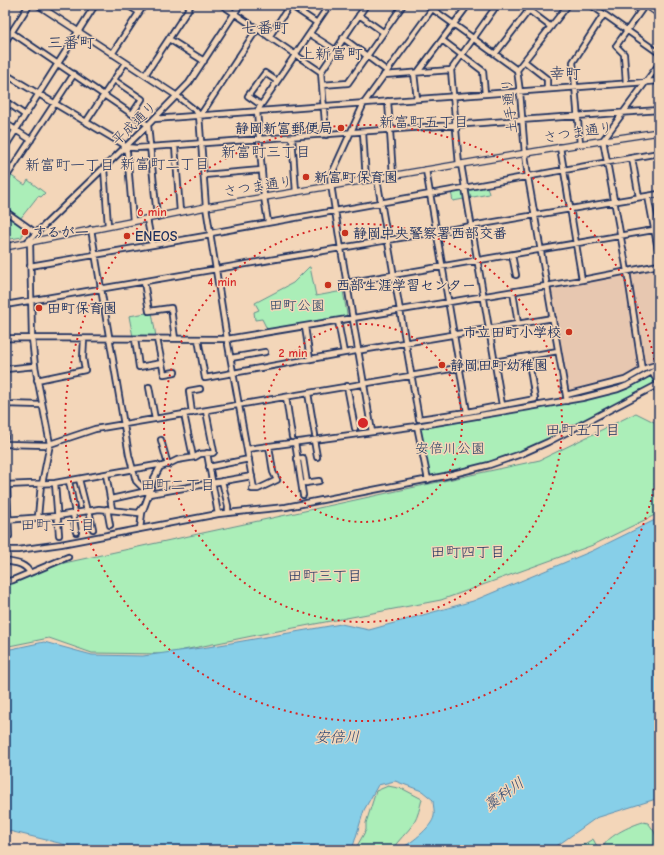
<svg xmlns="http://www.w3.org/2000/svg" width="664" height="855" font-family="'Comic Neue','Klee One',sans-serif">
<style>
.built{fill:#e7c7b0}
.green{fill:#abeeb8;stroke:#638e8b}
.water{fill:#87cfe8;stroke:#5c8fb1}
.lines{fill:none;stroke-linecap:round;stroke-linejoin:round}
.minor-casing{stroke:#1b2f5e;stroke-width:8}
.major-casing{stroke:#1b2f5e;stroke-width:8}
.minor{stroke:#f3d6b9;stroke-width:4.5}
.major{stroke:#f3d6b9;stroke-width:5.5}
.ring{fill:none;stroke:#d62828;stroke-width:2;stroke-dasharray:2 4}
.poi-dot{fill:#c8321e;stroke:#f3d6b9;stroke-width:1.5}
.labels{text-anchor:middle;stroke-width:3;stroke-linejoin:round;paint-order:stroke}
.street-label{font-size:14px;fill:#1b2f5e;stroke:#f3d6b9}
.poi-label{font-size:14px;font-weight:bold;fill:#1b2f5e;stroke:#f3d6b9;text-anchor:start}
.park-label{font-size:14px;fill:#294267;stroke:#f3d6b9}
.neighbourhood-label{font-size:15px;fill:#1b2f5e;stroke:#f3d6b9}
.water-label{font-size:15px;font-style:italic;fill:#2b4773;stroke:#f3d6b9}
.quarter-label{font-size:16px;fill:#1b2f5e;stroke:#f3d6b9}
.centre{fill:#d62828;stroke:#f3d6b9;stroke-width:2}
.ring-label{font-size:12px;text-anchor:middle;font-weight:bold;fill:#d62828;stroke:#f3d6b9;stroke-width:3;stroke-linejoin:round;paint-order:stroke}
</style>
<rect width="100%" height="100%" fill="#f3d6b9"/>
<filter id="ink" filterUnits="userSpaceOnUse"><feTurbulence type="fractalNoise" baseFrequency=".025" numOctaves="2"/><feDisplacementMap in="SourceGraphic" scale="8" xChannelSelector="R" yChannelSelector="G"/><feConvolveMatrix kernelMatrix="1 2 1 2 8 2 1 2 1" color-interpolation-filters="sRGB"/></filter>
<g filter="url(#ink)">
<path class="built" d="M 659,269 L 659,362 L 644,367 L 629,275 Z
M 625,275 L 641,370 L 624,379 L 569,393 L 567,392 L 550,288 Z"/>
<path class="green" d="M 10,175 L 25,185 L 28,180 L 45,193 L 41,197 L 38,196 L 20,219 L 5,209 L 5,182 Z
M 487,186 L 489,194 L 468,198 L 467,191 L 469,189 Z
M 461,191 L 463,193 L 464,199 L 453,201 L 451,192 Z
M 5,214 L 23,227 L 22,237 L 5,240 Z
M 309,267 L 310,267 L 316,296 L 343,291 L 347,314 L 345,317 L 268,331 L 262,319 L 255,320 L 254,312 L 259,310 L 255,303 L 293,283 Z
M 152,312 L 156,337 L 133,337 L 129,316 Z
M 659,370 L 659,381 L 551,438 L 521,452 L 460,471 L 429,478 L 419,430 L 422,428 L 595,396 Z
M 636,413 L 654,422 L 659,423 L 659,513 L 593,545 L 441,600 L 257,635 L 164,654 L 92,653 L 49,638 L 9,646 L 5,645 L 5,583 L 30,576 L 55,565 L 540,460 Z
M 388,786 L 403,789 L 422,799 C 420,807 418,816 414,823 C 407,833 398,840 392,850 L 357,850 L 357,846 L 366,830 L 366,823 L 376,791 Z
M 643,822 L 648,823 C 655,831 659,840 659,850 L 603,850 C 602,838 632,825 643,822 Z
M 593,839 L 599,850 L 574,850 Z"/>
<path class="water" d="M 659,518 L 659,798 L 596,818 L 551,850 L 399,850 C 409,844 432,828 434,816 C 435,812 433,805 433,800 L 422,791 L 395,781 L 378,785 L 364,810 L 352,850 L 78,850 L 67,845 L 5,830 L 5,648 L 11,649 L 44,642 L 92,655 L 143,656 L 208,647 L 341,624 L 369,630 L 473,601 L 592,551 Z"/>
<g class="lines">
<defs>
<path id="minor" d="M 38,5 L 177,96 L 196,111 L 199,115 L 206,207 L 227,339 L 254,489
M 127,5 L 139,12
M 222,5 L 321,72
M 290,5 L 317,23
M 427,5 L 517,70 L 520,92 L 525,154 L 528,177 L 567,401
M 522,5 L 551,27
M 591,5 L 659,53
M 359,15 L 383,32
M 11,32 L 148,125 L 157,217
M 310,34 L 335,50
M 269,37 L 290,5
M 343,38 L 387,71
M 169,39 L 204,61
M 442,40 L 483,71 L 485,94
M 5,42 L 29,5
M 112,54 L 144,5
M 495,54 L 529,10
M 524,61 L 547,79 L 547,89
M 517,70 L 568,5
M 418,72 L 468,5
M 414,73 L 417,99
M 5,74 L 123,144 L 127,152 L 133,221
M 145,75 L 191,5
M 384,75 L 451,70
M 114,80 L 142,99 L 132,114
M 626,83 L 624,54 L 616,46 L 645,5
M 322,85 L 348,83 L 403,5
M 5,101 L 25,115
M 388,101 L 393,176
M 261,105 L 248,96 L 265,73 L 277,81
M 199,115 L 202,113 L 257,29
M 154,119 L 659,81
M 86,122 L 125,63
M 5,123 L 31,140
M 363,132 L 366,180
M 326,135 L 321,72 L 366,5
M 292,137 L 296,192
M 580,144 L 573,62 L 604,14
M 175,146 L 180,212
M 5,147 L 95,5
M 125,147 L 136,148 L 659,110
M 560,147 L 582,280
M 632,158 L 639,197
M 461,164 L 502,405
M 459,165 L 451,70 L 497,5
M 104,168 L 108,226
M 426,170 L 467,412
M 204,175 L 262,170
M 5,179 L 74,74
M 377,179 L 419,419 L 467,412 L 535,399 L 528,356
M 648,196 L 659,255
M 5,211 L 36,233
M 147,219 L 152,245
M 268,222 L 264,197 L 257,111 L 329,5
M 91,229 L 129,455 L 136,481 L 149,494 L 142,513 L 140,529
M 211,233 L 659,153
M 27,242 L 148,125 L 189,83 L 240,5
M 30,242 L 32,338 L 35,366 L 50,444 L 42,484
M 512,255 L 516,275
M 30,266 L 211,235
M 144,282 L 149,311 L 171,308 L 175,339
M 346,283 L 659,229
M 513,292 L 518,324
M 5,305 L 659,194
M 305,327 L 310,359
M 5,337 L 5,437
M 5,338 L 227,339 L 582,280 L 659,265
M 135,339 L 139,367 L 162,363
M 157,339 L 164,374 L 175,372
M 198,339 L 205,378 L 344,353 L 338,321
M 344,353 L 553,318
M 231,358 L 265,352
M 6,369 L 35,366
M 642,370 L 627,271 L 603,140 L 659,64
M 652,372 L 659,384
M 37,380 L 85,370 L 83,358 L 84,339
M 347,386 L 355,428
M 149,387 L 155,419
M 308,393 L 315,435
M 566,395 L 625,380 L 646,368 L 659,364
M 286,397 L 292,437
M 5,404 L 42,405
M 206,411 L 214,452 L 213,453 L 200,454 L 195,457 L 177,460 L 169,464 L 160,467 L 153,480 L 149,494 L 252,476
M 192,413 L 189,391 L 200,389
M 184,414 L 193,457
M 417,426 L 428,480
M 372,432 L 341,249 L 330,178 L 364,103 L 435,5
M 161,440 L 168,465
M 314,440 L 317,457
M 295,442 L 303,495
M 5,444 L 47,445 L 95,429 L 558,351
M 247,449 L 417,426 L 582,398 L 618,389 L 628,385 L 659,368
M 207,453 L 218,514
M 297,459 L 303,458 L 307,483
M 209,467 L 249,459
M 106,474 L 112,509
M 79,479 L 87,511
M 69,481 L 75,513
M 222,481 L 228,506 L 228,513
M 55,483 L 59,535
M 305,483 L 319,481
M 5,485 L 55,483 L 157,465 L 160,467
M 7,485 L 9,536
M 252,489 L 258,489 L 277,480 L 273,472 L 269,446
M 111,499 L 147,491
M 107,509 L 110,525
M 89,510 L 93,529
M 73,513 L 76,532
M 38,517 L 41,484
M 5,520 L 58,516 L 99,509 L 139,513 L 142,508
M 5,550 L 18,550 L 61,544 L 218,514 L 286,507 L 445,476 L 489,465 L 521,454 L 548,442 L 659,384
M 5,561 C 15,563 25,563 30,573
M 5,582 L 13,580 L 68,557"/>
<path id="major" d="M 646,5 L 659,14
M 657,5 L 659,7
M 5,247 L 206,207 L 580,144 L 659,132"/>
</defs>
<use href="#minor" class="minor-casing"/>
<use href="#major" class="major-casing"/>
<use href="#minor" class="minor"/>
<use href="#major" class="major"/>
</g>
</g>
<g class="ring">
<circle cx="363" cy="423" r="99"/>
<circle cx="363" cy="423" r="199"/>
<path d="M659 459A298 298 0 1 1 659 387"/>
</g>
<g class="poi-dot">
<circle cx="341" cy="128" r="4"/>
<circle cx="306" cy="177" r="4"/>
<circle cx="25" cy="232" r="4"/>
<circle cx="345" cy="233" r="4"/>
<circle cx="127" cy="236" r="4"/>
<circle cx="328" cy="285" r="4"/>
<circle cx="39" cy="308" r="4"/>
<circle cx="569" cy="332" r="4"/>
<circle cx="442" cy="365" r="4"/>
</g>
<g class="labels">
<g class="street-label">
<text transform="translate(509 106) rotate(-96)" y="5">土手通り</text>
<text transform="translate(134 123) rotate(-44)" y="5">平成通り</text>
<text transform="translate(578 132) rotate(-9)" y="5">さつま通り</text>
<text transform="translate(258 186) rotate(-9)" y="5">さつま通り</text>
</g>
<g class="poi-label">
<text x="333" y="133" text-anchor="end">静岡新富郵便局</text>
<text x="314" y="182">新富町保育園</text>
<text x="33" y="237">するが一</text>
<text x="353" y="238">静岡中央警察署西部交番</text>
<text x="135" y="241">ENEOS</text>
<text x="336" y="290">西部生涯学習センター</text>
<text x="47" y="313">田町保育園</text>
<text x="561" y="337" text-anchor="end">市立田町小学校</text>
<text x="450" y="370">静岡田町幼稚園</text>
</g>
<g class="park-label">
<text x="297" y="310">田町公園</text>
<text x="450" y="453">安倍川公園</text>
</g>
<g class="neighbourhood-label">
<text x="424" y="127">新富町五丁目</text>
<text x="266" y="157">新富町三丁目</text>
<text x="165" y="169">新富町二丁目</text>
<text x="70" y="170">新富町一丁目</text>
<text x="583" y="435">田町五丁目</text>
<text x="178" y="490">田町二丁目</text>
<text x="58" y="530">田町一丁目</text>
<text x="468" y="557">田町四丁目</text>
<text x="325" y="581">田町三丁目</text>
</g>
<g class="water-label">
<text x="337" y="742">安倍川</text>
<text transform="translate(504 794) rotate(-36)" y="5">藁科川</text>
</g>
<g class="quarter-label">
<text x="265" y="33">七番町</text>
<text x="71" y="48">三番町</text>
<text x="331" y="59">上新富町</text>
<text x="565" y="79">幸町</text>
</g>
</g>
<circle cx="363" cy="423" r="6" class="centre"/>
<g class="ring-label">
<text x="152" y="216">6 min</text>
<text x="222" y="286">4 min</text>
<text x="293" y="357">2 min</text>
</g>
<rect width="664" height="855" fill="none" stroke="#f3d6b9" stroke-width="20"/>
<rect x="10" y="10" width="644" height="835" fill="none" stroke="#1b2f5e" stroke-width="1.5" filter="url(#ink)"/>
</svg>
